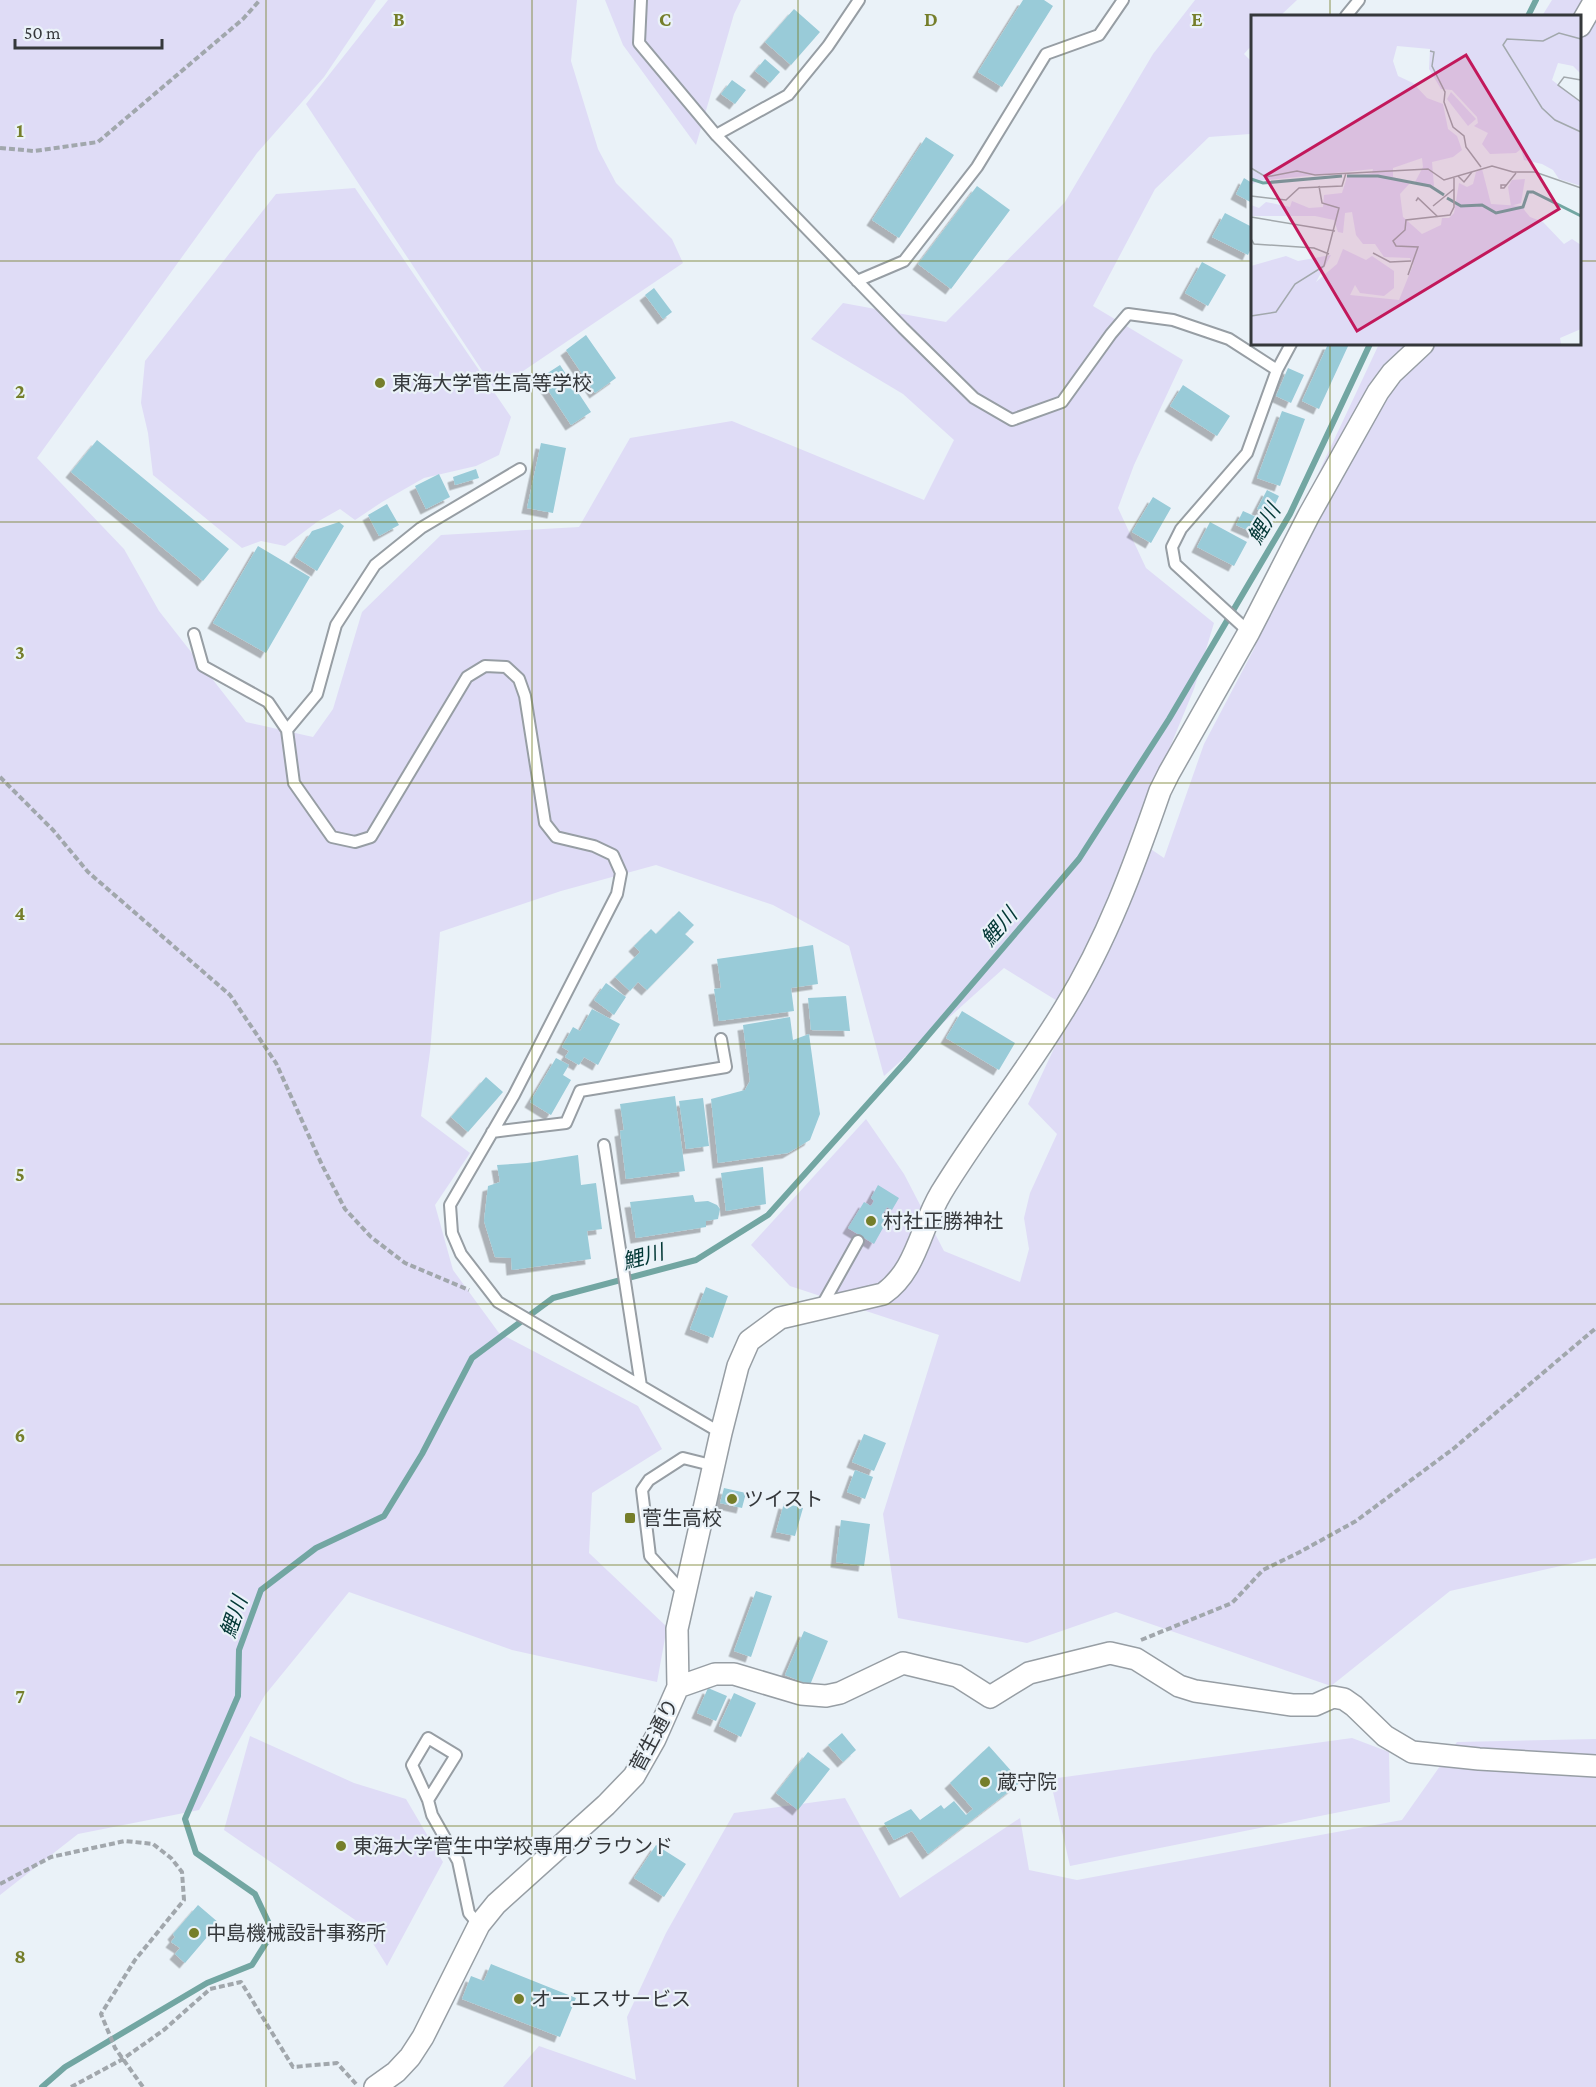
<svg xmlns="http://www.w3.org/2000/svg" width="1596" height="2087" font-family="'Crimson Pro','Noto Sans JP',serif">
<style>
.green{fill:#dfdcf6}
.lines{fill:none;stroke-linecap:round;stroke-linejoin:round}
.stream{stroke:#72a6a2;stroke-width:6}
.building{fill:#99cbd8;filter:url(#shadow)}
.service-casing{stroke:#979ea4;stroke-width:14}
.minor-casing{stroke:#979ea4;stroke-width:24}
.path{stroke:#a1a7ac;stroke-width:4;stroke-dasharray:6 3;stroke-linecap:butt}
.service{stroke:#fff;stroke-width:10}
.minor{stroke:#fff;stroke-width:21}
.grid{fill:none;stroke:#757e2a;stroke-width:1.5;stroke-opacity:0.55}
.poi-dot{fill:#757e2a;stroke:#eaf2f8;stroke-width:2}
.labels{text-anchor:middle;stroke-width:4.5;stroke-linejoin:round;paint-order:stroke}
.poi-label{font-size:20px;fill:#35383b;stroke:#eaf2f8;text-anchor:start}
.street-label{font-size:20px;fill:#35383b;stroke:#eaf2f8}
.water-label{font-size:21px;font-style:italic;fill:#023735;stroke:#eaf2f8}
.inset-river{fill:none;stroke:#72a6a2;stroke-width:3}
.inset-road{fill:none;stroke:#a2a8ac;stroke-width:1.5}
.view{fill:#c2185b;fill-opacity:0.15;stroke:#c2185b;stroke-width:3}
.inset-edge{fill:none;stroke:#35383b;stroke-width:3}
.grid-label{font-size:20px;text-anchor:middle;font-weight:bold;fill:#757e2a;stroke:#eaf2f8;stroke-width:4.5;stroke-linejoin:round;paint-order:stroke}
</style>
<defs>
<filter id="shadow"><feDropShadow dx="-5.5" dy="5.5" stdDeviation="0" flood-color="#0004"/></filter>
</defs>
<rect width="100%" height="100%" fill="#eaf2f8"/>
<path class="green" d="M 0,0 L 376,0 L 324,77 L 257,153 L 37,458 L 124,549 L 159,611 L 246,722 L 313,737 L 333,709 L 362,612 L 441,535 L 579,527 L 630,438 L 732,421 L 924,500 L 954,440 L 903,394 L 811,339 L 843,303 L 946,322 L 1065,202 L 1153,54 L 1195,0 L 1297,0 L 1280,16 L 1252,16 L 1252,45 L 1244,54 L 1252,62 L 1252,131 L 1250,134 L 1209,137 L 1155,189 L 1093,306 L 1183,360 L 1134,465 L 1118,508 L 1146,568 L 1214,623 L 1194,689 L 1133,837 L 1164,858 L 1204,744 L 1255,647 L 1255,618 L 1303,506 L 1379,344 L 1580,344 L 1580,16 L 1542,16 L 1552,0 L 1596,0 L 1596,1558 L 1450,1591 L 1331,1686 L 1116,1612 L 1027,1643 L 898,1618 L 883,1514 L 939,1335 L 790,1286 L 751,1245 L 866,1119 L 904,1174 L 944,1251 L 1020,1282 L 1029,1249 L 1024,1218 L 1030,1193 L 1057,1134 L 1028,1104 L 1072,1010 L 1004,968 L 884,1076 L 849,946 L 773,905 L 656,865 L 561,891 L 440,932 L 430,1052 L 421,1116 L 470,1153 L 435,1205 L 453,1270 L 499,1333 L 638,1406 L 662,1449 L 592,1493 L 589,1553 L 667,1627 L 657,1682 L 512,1650 L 349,1592 L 265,1695 L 199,1810 L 78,1834 L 0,1895 Z
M 388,0 L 577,0 L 571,61 L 598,149 L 616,183 L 672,239 L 683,263 L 495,390 L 306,104 Z
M 605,0 L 741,0 L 734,14 L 696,145 L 623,45 Z
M 355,188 L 511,417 L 499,455 L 476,466 L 424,478 L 382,502 L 355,520 L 340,509 L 317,522 L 285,546 L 261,541 L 242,548 L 153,475 L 148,433 L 141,403 L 145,361 L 276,194 Z
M 250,1736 L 354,1783 L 406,1799 L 443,1862 L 387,1966 L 361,1924 L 224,1830 Z
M 1352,1738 L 1389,1752 L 1390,1802 L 1070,1866 L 1050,1779 Z
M 1596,1739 L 1596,2087 L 503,2087 L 539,2046 L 636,2080 L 627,2017 L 666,1933 L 734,1813 L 845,1798 L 900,1898 L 1020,1818 L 1029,1870 L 1077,1880 L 1402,1820 L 1457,1742 Z"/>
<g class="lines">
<path class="stream" d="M 1528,16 L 1536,0
M 42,2087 L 65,2067 L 207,1983 L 252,1965 L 273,1932 L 255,1894 L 196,1853 L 185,1819 L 238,1696 L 239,1650 L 261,1590 L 316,1548 L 384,1516 L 422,1454 L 472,1358 L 553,1298 L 696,1260 L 768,1215 L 908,1059 L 1079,859 L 1169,719 L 1290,514 L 1370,344"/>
</g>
<path class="building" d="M 1023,0 L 1044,0 L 1053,6 L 1002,87 L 978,72 Z
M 794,9 L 820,32 L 791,65 L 765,42 Z
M 765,59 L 780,72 L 770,83 L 755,71 Z
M 732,80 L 746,90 L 735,104 L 721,94 Z
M 926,137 L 954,155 L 899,238 L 872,220 Z
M 1244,178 L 1252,183 L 1252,203 L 1236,194 Z
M 977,186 L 1010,210 L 951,289 L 918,264 Z
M 1225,213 L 1252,227 L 1252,246 L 1248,255 L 1212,237 Z
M 1202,262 L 1226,275 L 1208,306 L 1185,293 Z
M 654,288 L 672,312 L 663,319 L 645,295 Z
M 586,335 L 616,378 L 595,393 L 566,350 Z
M 1328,344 L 1349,344 L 1319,409 L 1302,401 Z
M 560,365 L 591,412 L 571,425 L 540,378 Z
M 1288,368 L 1304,375 L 1291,403 L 1276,396 Z
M 1183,385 L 1230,416 L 1217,436 L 1170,406 Z
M 1282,411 L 1305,419 L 1280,486 L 1257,478 Z
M 97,440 L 229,549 L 203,581 L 71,472 Z
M 541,443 L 566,448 L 553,513 L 527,508 Z
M 476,469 L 479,478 L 455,485 L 453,477 Z
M 439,474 L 450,497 L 426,509 L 415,486 Z
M 1267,490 L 1279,496 L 1270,515 L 1257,509 Z
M 1153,497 L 1171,508 L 1151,543 L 1132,532 Z
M 387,504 L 399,525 L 379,536 L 368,515 Z
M 1243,511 L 1261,519 L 1254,533 L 1236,525 Z
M 339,522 L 344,526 L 317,571 L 295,557 L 312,531 Z
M 1210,522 L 1247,542 L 1234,566 L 1197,547 Z
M 258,546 L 310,577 L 266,653 L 213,623 Z
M 679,911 L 694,925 L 685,934 L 694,942 L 647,990 L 638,982 L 630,991 L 615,977 L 640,952 L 634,946 L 651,929 L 656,934 Z
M 813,945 L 818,984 L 791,988 L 794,1011 L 719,1021 L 714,989 L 721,988 L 717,959 Z
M 606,983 L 626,997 L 614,1015 L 594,1000 Z
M 846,996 L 850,1031 L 811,1030 L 808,998 Z
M 592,1009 L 620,1024 L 598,1065 L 584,1057 L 579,1065 L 565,1057 L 569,1051 L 562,1047 L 573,1027 L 580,1031 Z
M 962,1011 L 1015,1043 L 999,1070 L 946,1038 Z
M 790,1017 L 793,1040 L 809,1034 L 820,1114 L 810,1140 L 788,1153 L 718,1163 L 711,1099 L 745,1090 L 750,1081 L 743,1025 Z
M 556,1058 L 569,1065 L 563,1075 L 571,1080 L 551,1115 L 530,1102 Z
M 486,1077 L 503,1092 L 468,1132 L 451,1117 Z
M 675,1096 L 685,1171 L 626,1179 L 620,1131 L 624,1130 L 620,1104 Z
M 703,1098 L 709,1146 L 686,1149 L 679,1101 Z
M 578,1155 L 581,1185 L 596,1183 L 602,1229 L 587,1231 L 591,1259 L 512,1270 L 511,1258 L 495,1257 L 484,1221 L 488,1186 L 500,1182 L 497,1165 L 527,1163 Z
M 763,1167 L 766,1204 L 726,1211 L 721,1173 Z
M 878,1185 L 899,1198 L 892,1210 L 887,1207 L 882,1215 L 888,1219 L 874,1244 L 848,1228 L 864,1202 L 871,1206 L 874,1201 L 871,1198 Z
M 693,1195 L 695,1202 L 708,1201 L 717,1205 L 720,1209 L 718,1219 L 706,1221 L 706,1227 L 636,1238 L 630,1202 Z
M 706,1287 L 728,1296 L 713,1338 L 690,1329 Z
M 864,1434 L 886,1443 L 874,1471 L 852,1462 Z
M 855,1470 L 873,1477 L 865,1499 L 847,1492 Z
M 724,1488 L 746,1493 L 742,1508 L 720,1503 Z
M 784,1503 L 803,1508 L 795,1536 L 776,1532 Z
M 841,1520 L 870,1524 L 864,1566 L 836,1562 Z
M 756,1591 L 772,1596 L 751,1657 L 734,1651 Z
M 804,1631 L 828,1641 L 810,1685 L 785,1675 Z
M 708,1688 L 727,1696 L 716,1721 L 697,1713 Z
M 734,1693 L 756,1703 L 741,1737 L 719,1726 Z
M 842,1733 L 856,1750 L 843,1762 L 828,1745 Z
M 989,1746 L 1021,1782 L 928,1854 L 912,1831 L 894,1840 L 884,1823 L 911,1809 L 920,1820 L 941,1805 L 944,1809 L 954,1801 L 966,1815 L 973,1809 L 950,1783 Z
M 808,1752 L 830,1769 L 798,1810 L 776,1793 Z
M 656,1845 L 686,1864 L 664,1897 L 634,1878 Z
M 198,1905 L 219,1923 L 185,1963 L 175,1954 L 180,1948 L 171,1942 L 175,1937 L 173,1934 Z
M 491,1964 L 576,1998 L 560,2037 L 462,1999 L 471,1976 L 484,1981 Z"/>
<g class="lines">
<defs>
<path id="service" d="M 641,0 L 639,43 L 716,135 L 903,328 L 974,398 L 1012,420 L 1062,402 L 1111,334 L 1128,314 L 1173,320 L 1229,339 L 1277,370
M 1346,16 L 1359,0
M 716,135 L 788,95 L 828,46 L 859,0
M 857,281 L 904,261 L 977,167 L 1046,54 L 1099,35 L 1123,0
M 1249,632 L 1175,564 L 1172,547 L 1181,529 L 1247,453 L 1277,370 L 1291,344
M 194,634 L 203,666 L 268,702 L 287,730 L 294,783 L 332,837 L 355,842 L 371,837 L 467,677 L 485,666 L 506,667 L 519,679 L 525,696 L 545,823 L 556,837 L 594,846 L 613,855 L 621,873 L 617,894 L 514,1095 L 450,1205 L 452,1233 L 461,1254 L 498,1302 L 721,1433
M 287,730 L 317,694 L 336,625 L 375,565 L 421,528 L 520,469
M 492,1132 L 566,1123 L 580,1091 L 726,1067 L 721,1039
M 604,1145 L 641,1386
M 820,1309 L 858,1241
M 684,1593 L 650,1556 L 642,1490 L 649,1480 L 683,1458 L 715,1466
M 428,1800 L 456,1755 L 428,1738 L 412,1765 L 428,1800 L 432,1815 L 458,1861 L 469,1913 L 479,1925"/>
<path id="minor" d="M 1580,26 L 1595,0
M 678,1687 L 715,1674 L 734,1674 L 801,1694 L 826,1696 L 840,1693 L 903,1663 L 957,1676 L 990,1697 L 1029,1673 L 1110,1653 L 1136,1659 L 1179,1686 L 1195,1691 L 1292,1705 L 1315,1705 L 1333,1697 L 1344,1699 L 1354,1706 L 1385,1736 L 1412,1752 L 1479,1759 L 1596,1766
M 375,2087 L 396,2072 L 410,2057 L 423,2037 L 479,1925 L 496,1904 L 606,1805 L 634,1776 L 655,1739 L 678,1687 L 677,1629 L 721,1433 L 738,1366 L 749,1341 L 780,1318 L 883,1294 C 917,1270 920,1228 941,1193 C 980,1129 1027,1071 1065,1008 C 1107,940 1134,866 1160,791 L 1169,773 L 1249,632 L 1309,515 L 1378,392 L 1392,373 L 1423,344"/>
</defs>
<use href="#service" class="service-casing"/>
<use href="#minor" class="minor-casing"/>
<path class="path" d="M 0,148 L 34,151 L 98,142 L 243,19 L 260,0
M 0,777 L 53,830 L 88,872 L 230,995 L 276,1063 L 322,1165 L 345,1209 L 371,1237 L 405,1263 L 469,1290
M 1141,1640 L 1232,1603 L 1263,1570 L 1298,1553 L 1356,1521 L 1453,1449 L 1596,1328
M 0,1884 L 51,1857 L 125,1841 L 153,1844 L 171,1858 L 182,1872 L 184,1900 L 135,1960 L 101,2014 L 115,2048 L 143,2087
M 71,2087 L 123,2059 L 165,2029 L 210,1989 L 241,1982 L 293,2067 L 337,2063 L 356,2084"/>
<use href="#service" class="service"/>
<use href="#minor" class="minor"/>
</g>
<path class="grid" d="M 266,0 L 266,2087M 532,0 L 532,2087M 798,0 L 798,2087M 1064,0 L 1064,2087M 1330,0 L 1330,16M 0,261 L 1252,261M 1580,261 L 1596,261M 1330,344 L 1330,2087M 0,522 L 1596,522M 0,783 L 1596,783M 0,1044 L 1596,1044M 0,1304 L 1596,1304M 0,1565 L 1596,1565M 0,1826 L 1596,1826"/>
<g class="poi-dot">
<circle cx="380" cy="383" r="6"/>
<circle cx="871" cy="1221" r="6"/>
<circle cx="732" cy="1499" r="6"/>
<rect x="624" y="1512" width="12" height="12" rx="3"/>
<circle cx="985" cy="1782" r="6"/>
<circle cx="341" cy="1846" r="6"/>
<circle cx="194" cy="1933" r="6"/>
<circle cx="519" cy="1999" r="6"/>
</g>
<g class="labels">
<g class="poi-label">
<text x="392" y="390">東海大学菅生高等学校</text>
<text x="883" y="1228">村社正勝神社</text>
<text x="744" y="1506">ツイスト</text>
<text x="642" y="1525">菅生高校</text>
<text x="997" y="1789">蔵守院</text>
<text x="353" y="1853">東海大学菅生中学校専用グラウンド</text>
<text x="206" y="1940">中島機械設計事務所</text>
<text x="531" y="2006">オーエスサービス</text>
</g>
<g class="street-label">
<text transform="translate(654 1735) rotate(-62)" y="7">菅生通り</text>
</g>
<g class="water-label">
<text transform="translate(1264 524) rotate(-59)" y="7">鯉川</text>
<text transform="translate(999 927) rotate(-49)" y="7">鯉川</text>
<text transform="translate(643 1257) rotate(-15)" y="7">鯉川</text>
<text transform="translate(234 1617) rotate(-71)" y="7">鯉川</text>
</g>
</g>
<g transform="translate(1251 15)">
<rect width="330" height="330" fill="#eaf2f8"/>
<path d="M 0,1 L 330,1 L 330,59 L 322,51 L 307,48 L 301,65 L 330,87 L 330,171 L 308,164 L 302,155 L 291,149 L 273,145 L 270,134 L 265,138 L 239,139 L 231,129 L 237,118 L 223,111 L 227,108 L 226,102 L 201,75 L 190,74 L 178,54 L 179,34 L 146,31 L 142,46 L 147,61 L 162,68 L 176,83 L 192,89 L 197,114 L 206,121 L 211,135 L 202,142 L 181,147 L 183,171 L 164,167 L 172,152 L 171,143 L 142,153 L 142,162 L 159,168 L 149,179 L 152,202 L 171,219 L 190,210 L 191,203 L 198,203 L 203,198 L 208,168 L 216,172 L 222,169 L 225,157 L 231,154 L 240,189 L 270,191 L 279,202 L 292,207 L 313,229 L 321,224 L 330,230 L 330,314 L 309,323 L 310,329 L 0,329 L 0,251 L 35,241 L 47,246 L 80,240 L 65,267 L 86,249 L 92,234 L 115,245 L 121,241 L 143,256 L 143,273 L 133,281 L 109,278 L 104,270 L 99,280 L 148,285 L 162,250 L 159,243 L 133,242 L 124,229 L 112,229 L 105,220 L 101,197 L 94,198 L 92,218 L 87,217 L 83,205 L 64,201 L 0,201 L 0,190 L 8,193 L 15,187 L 39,192 L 41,186 L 58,193 L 72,192 L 73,180 L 91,178 L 96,162 L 121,158 L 122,154 L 7,166 L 0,170 ZM 200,77 L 225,104 L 217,111 L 196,84 ZM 274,164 L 270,188 L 260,191 L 257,172 L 261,165 Z" fill="#dfdcf6"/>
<path class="inset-river" d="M 96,161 L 127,161 L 179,171 L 193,180M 0,164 L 12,168 L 91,161M 196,183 L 210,191 L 231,190 L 245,198 L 272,192 L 277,177 L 282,177 L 330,201"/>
<path class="inset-road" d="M 330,24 L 308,18 L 292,26 L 256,24 L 252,30 L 291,93 L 304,105 L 330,117M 179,36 L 183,37 L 181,51 L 194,77 L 193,87 L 202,112 L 213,121 L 215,132 L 230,152M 330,65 L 313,62 L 307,70 L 330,87M 0,153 L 15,162 L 46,156 L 64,160 L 177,154 L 193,165 L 241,151 L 262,157 L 284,157 L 330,173M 207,161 L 213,167 L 221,157M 256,170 L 250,170 L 250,173 L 253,173 L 265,158M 0,181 L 35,185 L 48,173 L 91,171 L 95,158M 165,186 L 167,183 L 187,202M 182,191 L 203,174M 0,202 L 84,216M 0,224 L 3,229 L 63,233 L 78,239M 122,238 L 139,247 L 160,246M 157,260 L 167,232 L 145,231 L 142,226 L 154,215 L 155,205 L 199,200 L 203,192 L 203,163M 0,301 L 25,297 L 44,269 L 73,251 L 88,193 L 71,188 L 68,171"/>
<path class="view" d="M 215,40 L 308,194 L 106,316 L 14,161 Z"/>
<rect width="330" height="330" class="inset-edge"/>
</g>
<g class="grid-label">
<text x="399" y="26">B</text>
<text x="665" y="26">C</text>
<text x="931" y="26">D</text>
<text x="1197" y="26">E</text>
<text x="20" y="137">1</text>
<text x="20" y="398">2</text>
<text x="20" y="659">3</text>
<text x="20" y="920">4</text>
<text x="20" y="1181">5</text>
<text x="20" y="1442">6</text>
<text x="20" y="1703">7</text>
<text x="20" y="1963">8</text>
</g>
<path d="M15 39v9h147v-9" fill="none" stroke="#35383b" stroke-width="3"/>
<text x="24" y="39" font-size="18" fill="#35383b" stroke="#eaf2f8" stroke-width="4.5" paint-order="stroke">50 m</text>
</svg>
